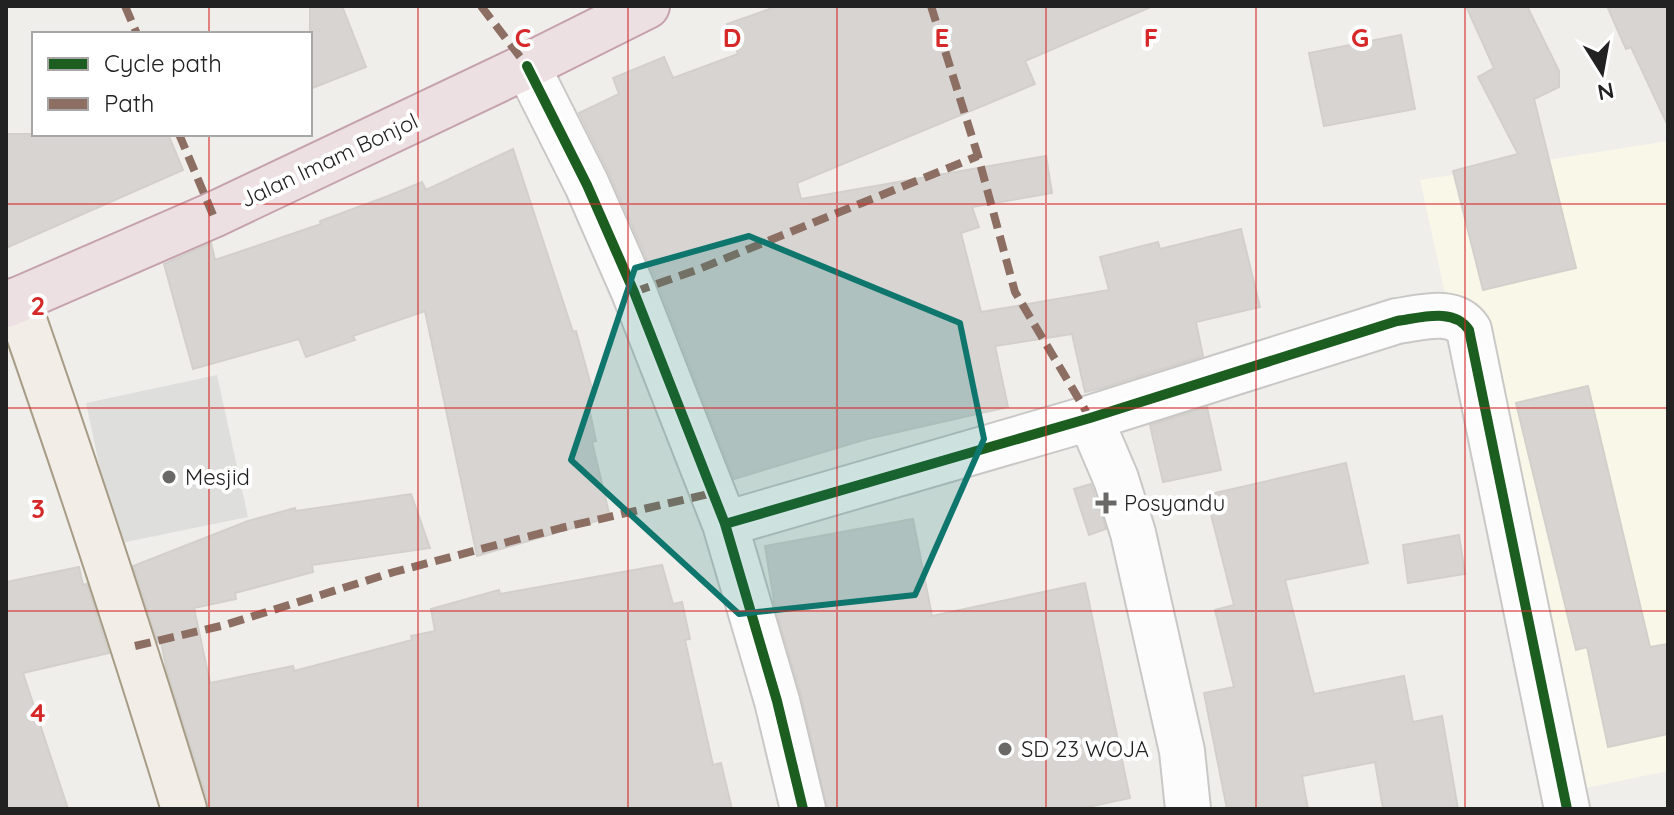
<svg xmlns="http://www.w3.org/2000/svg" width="1674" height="815" font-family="Quicksand,sans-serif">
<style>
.education{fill:#f8f7e8}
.religious{fill:#dededc}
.building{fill:#d7d4d2;stroke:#d3d0cc;stroke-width:2}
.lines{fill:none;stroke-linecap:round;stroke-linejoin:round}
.street-casing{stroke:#c9c8c7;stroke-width:48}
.primary-casing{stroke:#a79c86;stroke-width:48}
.highway-casing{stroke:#c5a2ac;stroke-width:48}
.street{stroke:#fdfcfc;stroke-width:44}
.primary{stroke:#f3ede7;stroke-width:44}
.highway{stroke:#ece0e2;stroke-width:44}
.quiet{stroke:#8d6e63;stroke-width:8;stroke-dasharray:16 8;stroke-linecap:butt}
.cycleway-casing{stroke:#fff;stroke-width:15}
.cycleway{stroke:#1b5e20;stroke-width:10}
.marked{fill:#0f766e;fill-opacity:0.2;stroke:#0f766e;stroke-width:6;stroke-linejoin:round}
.grid{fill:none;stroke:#d62828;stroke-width:2;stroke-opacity:0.55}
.poi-dot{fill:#6a6968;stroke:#fff;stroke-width:3}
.labels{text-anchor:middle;stroke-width:8;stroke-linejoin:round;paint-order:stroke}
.street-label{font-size:22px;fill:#222;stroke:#fff}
.poi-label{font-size:22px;fill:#222;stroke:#fff;text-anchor:start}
.grid-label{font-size:26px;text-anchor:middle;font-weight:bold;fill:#d62828;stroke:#fff;stroke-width:8;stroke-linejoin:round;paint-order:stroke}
</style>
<rect width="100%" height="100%" fill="#f0eeeb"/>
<path class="education" d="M 1668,141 L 1668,771 L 1556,794 L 1420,180 Z"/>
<path class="religious" d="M 217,375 L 248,517 L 116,544 L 86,403 Z"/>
<path class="building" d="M 310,6 L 342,6 L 366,67 L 310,89 Z
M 778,6 L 1153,6 L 1025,61 L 1035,84 L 797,183 L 801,199 L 1046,156 L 1052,193 L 972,207 L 979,227 L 961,233 L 981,312 L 1109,290 L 1100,257 L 1158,242 L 1160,249 L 1241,229 L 1260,307 L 1196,322 L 1203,356 L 1102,388 L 1085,392 L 1072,334 L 995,346 L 1008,407 L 867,439 L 734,479 L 657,282 L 610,175 L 579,113 L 619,94 L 613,78 L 664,57 L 673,78 L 738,54 L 727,24 Z
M 1466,6 L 1527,6 L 1559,71 L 1559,87 L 1534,99 L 1576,268 L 1483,290 L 1453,171 L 1518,154 L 1478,77 L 1494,68 Z
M 1607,6 L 1668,6 L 1668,126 L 1631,47 L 1626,49 Z
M 1401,35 L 1415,109 L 1324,126 L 1309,53 Z
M 6,134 L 168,134 L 183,170 L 6,248 Z
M 513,149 L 573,332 L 576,331 L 594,396 L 587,398 L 596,441 L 592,442 L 610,517 L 477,556 L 425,311 L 353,336 L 355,340 L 306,357 L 299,339 L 193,369 L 164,264 L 211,243 L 215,260 L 321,224 L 320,221 L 388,196 L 422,182 L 426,190 Z
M 1588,386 L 1650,647 L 1668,644 L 1668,734 L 1608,747 L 1587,647 L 1576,650 L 1516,403 Z
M 1207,407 L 1221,470 L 1163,482 L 1150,425 Z
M 1346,463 L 1368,563 L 1285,580 L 1314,694 L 1404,676 L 1413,722 L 1442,716 L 1458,809 L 1383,809 L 1375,762 L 1302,776 L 1308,809 L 1227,809 L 1204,693 L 1234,687 L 1215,610 L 1234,605 L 1206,495 Z
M 1091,484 L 1106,529 L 1089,535 L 1074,489 Z
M 411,494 L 430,548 L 312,565 L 313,572 L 235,593 L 236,599 L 194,608 L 210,683 L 293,666 L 294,671 L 412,640 L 411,636 L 435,631 L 431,609 L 499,590 L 500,594 L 662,565 L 673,604 L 682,602 L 690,639 L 685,640 L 713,765 L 721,763 L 732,809 L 208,809 L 208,802 L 167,671 L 161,642 L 158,642 L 133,566 L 248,521 L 295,508 L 296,511 Z
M 913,519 L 932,616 L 1085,583 L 1130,798 L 1079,809 L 827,809 L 801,695 L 775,607 L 765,546 Z
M 1459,535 L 1465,574 L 1408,583 L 1403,545 Z
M 79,567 L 83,585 L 87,584 L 109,653 L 23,673 L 68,809 L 6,809 L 6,582 Z"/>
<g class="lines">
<defs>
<path id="street" d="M 527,66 L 587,185 L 634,292 L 725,524 L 777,701 L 803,809
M 1090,418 L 1116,479 L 1133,533 L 1182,751 L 1188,809
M 725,524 L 1090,418 L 1397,321 C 1420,318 1454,307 1469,330 L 1567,809"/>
<path id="primary" d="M 17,300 C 76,469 132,638 184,809"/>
<path id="highway" d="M 6,305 L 213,215 L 527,66 L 647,6"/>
</defs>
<use href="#street" class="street-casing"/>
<use href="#primary" class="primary-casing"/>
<use href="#highway" class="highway-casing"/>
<use href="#street" class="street"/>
<use href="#primary" class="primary"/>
<use href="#highway" class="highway"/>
<path class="quiet" d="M 125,6 L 137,34
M 481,6 L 527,66
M 931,6 L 978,156 L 1015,292 L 1090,418
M 179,134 L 213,215
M 634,292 L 699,269 L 978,156
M 135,646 L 225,625 L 394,572 L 500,544 L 561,528 L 713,493"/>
<defs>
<path id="cycleway" d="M 527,66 L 587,185 L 634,292 L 725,524 L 777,701 L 803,809
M 725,524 L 1090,418 L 1397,321 C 1420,318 1454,307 1469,330 L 1567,809"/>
</defs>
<use href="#cycleway" class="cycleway-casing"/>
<use href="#cycleway" class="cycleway"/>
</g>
<path class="marked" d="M 749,236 L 960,323 L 984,439 L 915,595 L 739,614 L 571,460 L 635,268 Z"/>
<path class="grid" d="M 209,6 L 209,34M 418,6 L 418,809M 628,6 L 628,809M 837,6 L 837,809M 1046,6 L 1046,809M 1256,6 L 1256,809M 1465,6 L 1465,809M 209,134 L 209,809M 6,204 L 1668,204M 6,408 L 1668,408M 6,611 L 1668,611"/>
<g class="poi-dot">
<circle cx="169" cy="477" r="8"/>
<path d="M1102 491h8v8h8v8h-8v8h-8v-8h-8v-8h8z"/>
<circle cx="1005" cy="749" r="8"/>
</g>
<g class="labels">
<g class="street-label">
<text transform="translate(329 160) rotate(-25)" y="8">Jalan Imam Bonjol</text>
</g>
<g class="poi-label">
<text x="185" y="485">Mesjid</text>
<text x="1124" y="511">Posyandu</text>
<text x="1021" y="757">SD 23 WOJA</text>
</g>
</g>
<g class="grid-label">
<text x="523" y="47">C</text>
<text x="732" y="47">D</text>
<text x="942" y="47">E</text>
<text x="1151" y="47">F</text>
<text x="1360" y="47">G</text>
<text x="38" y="315">2</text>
<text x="38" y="518">3</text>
<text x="38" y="722">4</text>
</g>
<rect width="1674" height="815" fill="none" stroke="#222222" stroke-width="16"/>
<rect x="32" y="32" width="280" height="104" fill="#ffffff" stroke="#a7a7a7" stroke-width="2"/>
<rect x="48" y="58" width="40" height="12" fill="#1b5e20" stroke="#a7a7a7" stroke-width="2"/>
<text x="104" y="72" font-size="24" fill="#222222">Cycle path</text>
<rect x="48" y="98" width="40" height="12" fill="#8d6e63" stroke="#a7a7a7" stroke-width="2"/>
<text x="104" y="112" font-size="24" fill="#222222">Path</text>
<g transform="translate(1602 72) rotate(169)" stroke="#ffffff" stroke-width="6" paint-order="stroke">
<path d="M0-6L14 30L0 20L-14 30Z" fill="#222222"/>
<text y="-12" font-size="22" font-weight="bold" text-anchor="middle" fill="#222222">N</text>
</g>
</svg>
